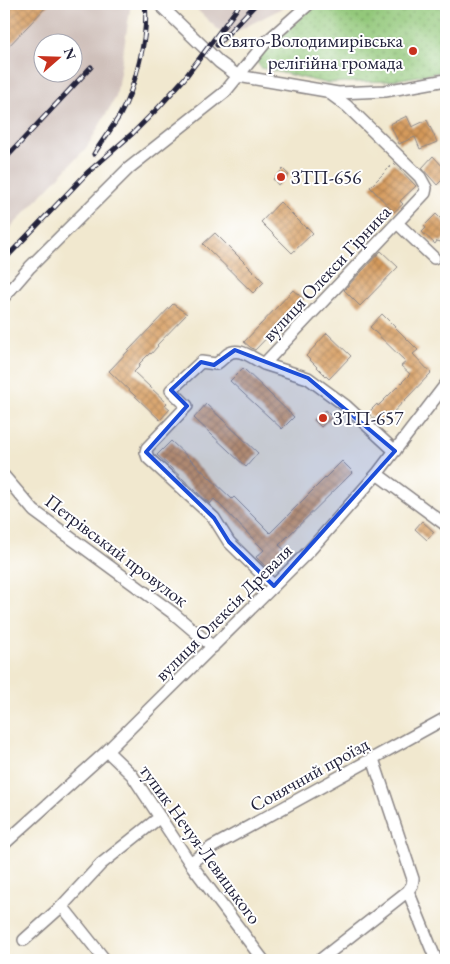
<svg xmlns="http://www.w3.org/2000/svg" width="450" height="964" font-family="'EB Garamond',serif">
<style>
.industrial{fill:#cfc0ba;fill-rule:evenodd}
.grass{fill:url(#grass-dots);stroke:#5a755a}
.building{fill:url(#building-cross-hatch)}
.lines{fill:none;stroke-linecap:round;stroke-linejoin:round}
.minor-casing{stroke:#8a8585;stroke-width:14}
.minor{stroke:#fff;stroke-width:11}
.rail-casing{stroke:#22223b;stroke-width:5}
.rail{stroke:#fff;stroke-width:3;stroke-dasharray:9;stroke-linecap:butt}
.marked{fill:#1d4ed8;fill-opacity:0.2;stroke:#1d4ed8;stroke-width:4;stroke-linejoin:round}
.poi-dot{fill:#c8321e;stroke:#fff;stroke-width:2}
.labels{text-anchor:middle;stroke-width:4;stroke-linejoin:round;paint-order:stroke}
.poi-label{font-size:19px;fill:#22223b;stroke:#fff;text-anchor:start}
.street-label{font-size:19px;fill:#22223b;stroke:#fff}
</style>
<defs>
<pattern id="grass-dots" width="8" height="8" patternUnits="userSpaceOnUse" patternTransform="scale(1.25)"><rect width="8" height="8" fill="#93c87a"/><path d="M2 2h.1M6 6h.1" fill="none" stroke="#78a265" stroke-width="1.8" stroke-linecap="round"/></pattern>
<pattern id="building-cross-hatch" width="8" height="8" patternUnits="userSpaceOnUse" patternTransform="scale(1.25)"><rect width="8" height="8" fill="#d49858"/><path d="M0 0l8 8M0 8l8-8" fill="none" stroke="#ac7c4a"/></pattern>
</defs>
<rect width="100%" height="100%" fill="#fff"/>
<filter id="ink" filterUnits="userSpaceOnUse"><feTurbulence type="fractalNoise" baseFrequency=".02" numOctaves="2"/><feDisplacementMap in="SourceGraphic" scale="10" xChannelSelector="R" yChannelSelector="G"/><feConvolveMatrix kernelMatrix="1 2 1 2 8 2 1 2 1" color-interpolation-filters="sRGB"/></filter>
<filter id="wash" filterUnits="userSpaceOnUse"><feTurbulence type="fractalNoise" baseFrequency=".0096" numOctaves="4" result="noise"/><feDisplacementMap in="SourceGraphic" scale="20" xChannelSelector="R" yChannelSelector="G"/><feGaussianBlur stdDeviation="1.12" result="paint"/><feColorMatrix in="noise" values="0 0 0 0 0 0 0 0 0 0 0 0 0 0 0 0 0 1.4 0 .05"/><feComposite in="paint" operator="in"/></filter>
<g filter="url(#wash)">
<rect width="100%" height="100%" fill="#f1e8cf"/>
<path class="industrial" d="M 4,4 L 131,4 L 116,97 L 87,147 L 4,235 ZM 42,42 L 72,42 L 72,72 L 42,72 Z
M 191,4 L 290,4 L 226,37 Z"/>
<path class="grass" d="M 316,4 L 440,4 L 446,22 L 446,71 L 390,81 L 325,83 L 261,68 L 257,62 L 263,53 Z"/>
<g id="blocks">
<path class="building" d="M 4,4 L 49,4 L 4,51 Z
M 407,116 L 412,127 L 427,120 L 437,142 L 420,149 L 415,137 L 399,144 L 390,124 Z
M 433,156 L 446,170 L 446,176 L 437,185 L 422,168 Z
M 394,163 L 416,186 L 400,201 L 403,204 L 394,212 L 370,187 Z
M 283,169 L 289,175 L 278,185 L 273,179 Z
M 280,202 L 306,228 L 307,227 L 313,233 L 292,253 L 261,222 Z
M 436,214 L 446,224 L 446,237 L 441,242 L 437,241 L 435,244 L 422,232 L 426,228 L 424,226 Z
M 215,233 L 264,282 L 253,293 L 203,244 Z
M 381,251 L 398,267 L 360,306 L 344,290 Z
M 293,290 L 304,299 L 255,350 L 250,347 L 244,342 Z
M 173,304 L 187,314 L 157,345 L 158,346 L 151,354 L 150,353 L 139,364 L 141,365 L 134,372 L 167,403 L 165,405 L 170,409 L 160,420 L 109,371 Z
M 382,314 L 418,350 L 413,354 L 431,373 L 381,425 L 368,413 L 377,404 L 378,406 L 410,374 L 401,366 L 406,362 L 370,327 Z
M 327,333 L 351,356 L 329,379 L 306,356 Z
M 243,368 L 294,417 L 282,429 L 230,381 Z
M 206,404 L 258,453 L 246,467 L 194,418 Z
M 325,410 L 332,417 L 321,427 L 314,420 Z
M 171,441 L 232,499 L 234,497 L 270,533 L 342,461 L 353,472 L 279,545 L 287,552 L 269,570 L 256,557 L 264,550 L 214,499 L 210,504 L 157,455 Z
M 422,521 L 434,532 L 427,540 L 415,529 Z"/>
</g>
</g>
<g filter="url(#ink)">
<use href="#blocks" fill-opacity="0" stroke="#8a8585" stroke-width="1"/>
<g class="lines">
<defs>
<path id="minor" d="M 159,4 L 219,62 L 238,76 L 338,93 L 385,91 L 446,80
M 328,92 L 347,106 L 420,177 L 426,188 L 425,193 L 264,364 L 308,378 L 346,406 L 395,451
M 397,223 L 434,258
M 4,297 L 30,267 L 129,168 L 225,92 L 265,43 L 309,4
M 264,364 C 254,359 239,346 228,354 C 224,357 221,361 216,364 L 201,362 L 171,390 L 187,406 L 147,448 L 146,452 L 148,458 L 214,518 L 229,542 L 274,586
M 377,474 L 446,525
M 4,476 L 34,511 L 173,613 L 213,647
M 107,751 L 132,775 L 190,863 L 263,960
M 4,844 L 107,751 L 310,550 L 377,474 L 446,384
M 190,863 L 212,847 L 446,718
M 408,891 L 436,960
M 62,906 L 105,960
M 24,940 L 62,906 L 101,864 L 160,817
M 320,960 L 408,891 L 412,885 L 413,879 L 373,759"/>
</defs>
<use href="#minor" class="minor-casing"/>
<use href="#minor" class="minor"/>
<defs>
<path id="rail" d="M 217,45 L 256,4
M 94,154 C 102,141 112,128 120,115 C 135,88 149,35 145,4
M 4,160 L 91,67
M 4,260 L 87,173 L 133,133 L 159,107 L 184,79 L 236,10 L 239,4"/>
</defs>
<use href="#rail" class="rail-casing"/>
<use href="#rail" class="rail"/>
</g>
</g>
<path class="marked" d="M 235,350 L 308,378 L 395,451 L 274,586 L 229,542 L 214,518 L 146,452 L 187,406 L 171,390 L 201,362 L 214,365 Z"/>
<g class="poi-dot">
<circle cx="413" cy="51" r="5"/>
<circle cx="281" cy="177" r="5"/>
<circle cx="323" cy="418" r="5"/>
</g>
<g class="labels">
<g class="poi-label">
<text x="403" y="47" text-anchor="end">Свято-Володимирівська<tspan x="403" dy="22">релігійна громада</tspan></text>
<text x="291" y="184">ЗТП-656</text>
<text x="333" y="425">ЗТП-657</text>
</g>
<g class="street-label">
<text transform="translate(326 273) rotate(-47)" y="7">вулиця Олекси Гірника</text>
<text transform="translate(117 550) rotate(37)" y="7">Петрівський провулок</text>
<text transform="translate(223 612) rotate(-45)" y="7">вулиця Олексія Древаля</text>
<text transform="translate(309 774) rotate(-29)" y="7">Сонячний проїзд</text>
<text transform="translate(201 844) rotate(54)" y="7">тупик Нечуя-Левицького</text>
</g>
</g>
<rect width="450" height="964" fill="none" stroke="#fff" stroke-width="20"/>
<g transform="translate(58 58) rotate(70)"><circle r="24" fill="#ffffff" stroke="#a7a7b1"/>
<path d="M0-4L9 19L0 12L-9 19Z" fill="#c8321e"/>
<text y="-8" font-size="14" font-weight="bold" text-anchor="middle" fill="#22223b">N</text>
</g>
</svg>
